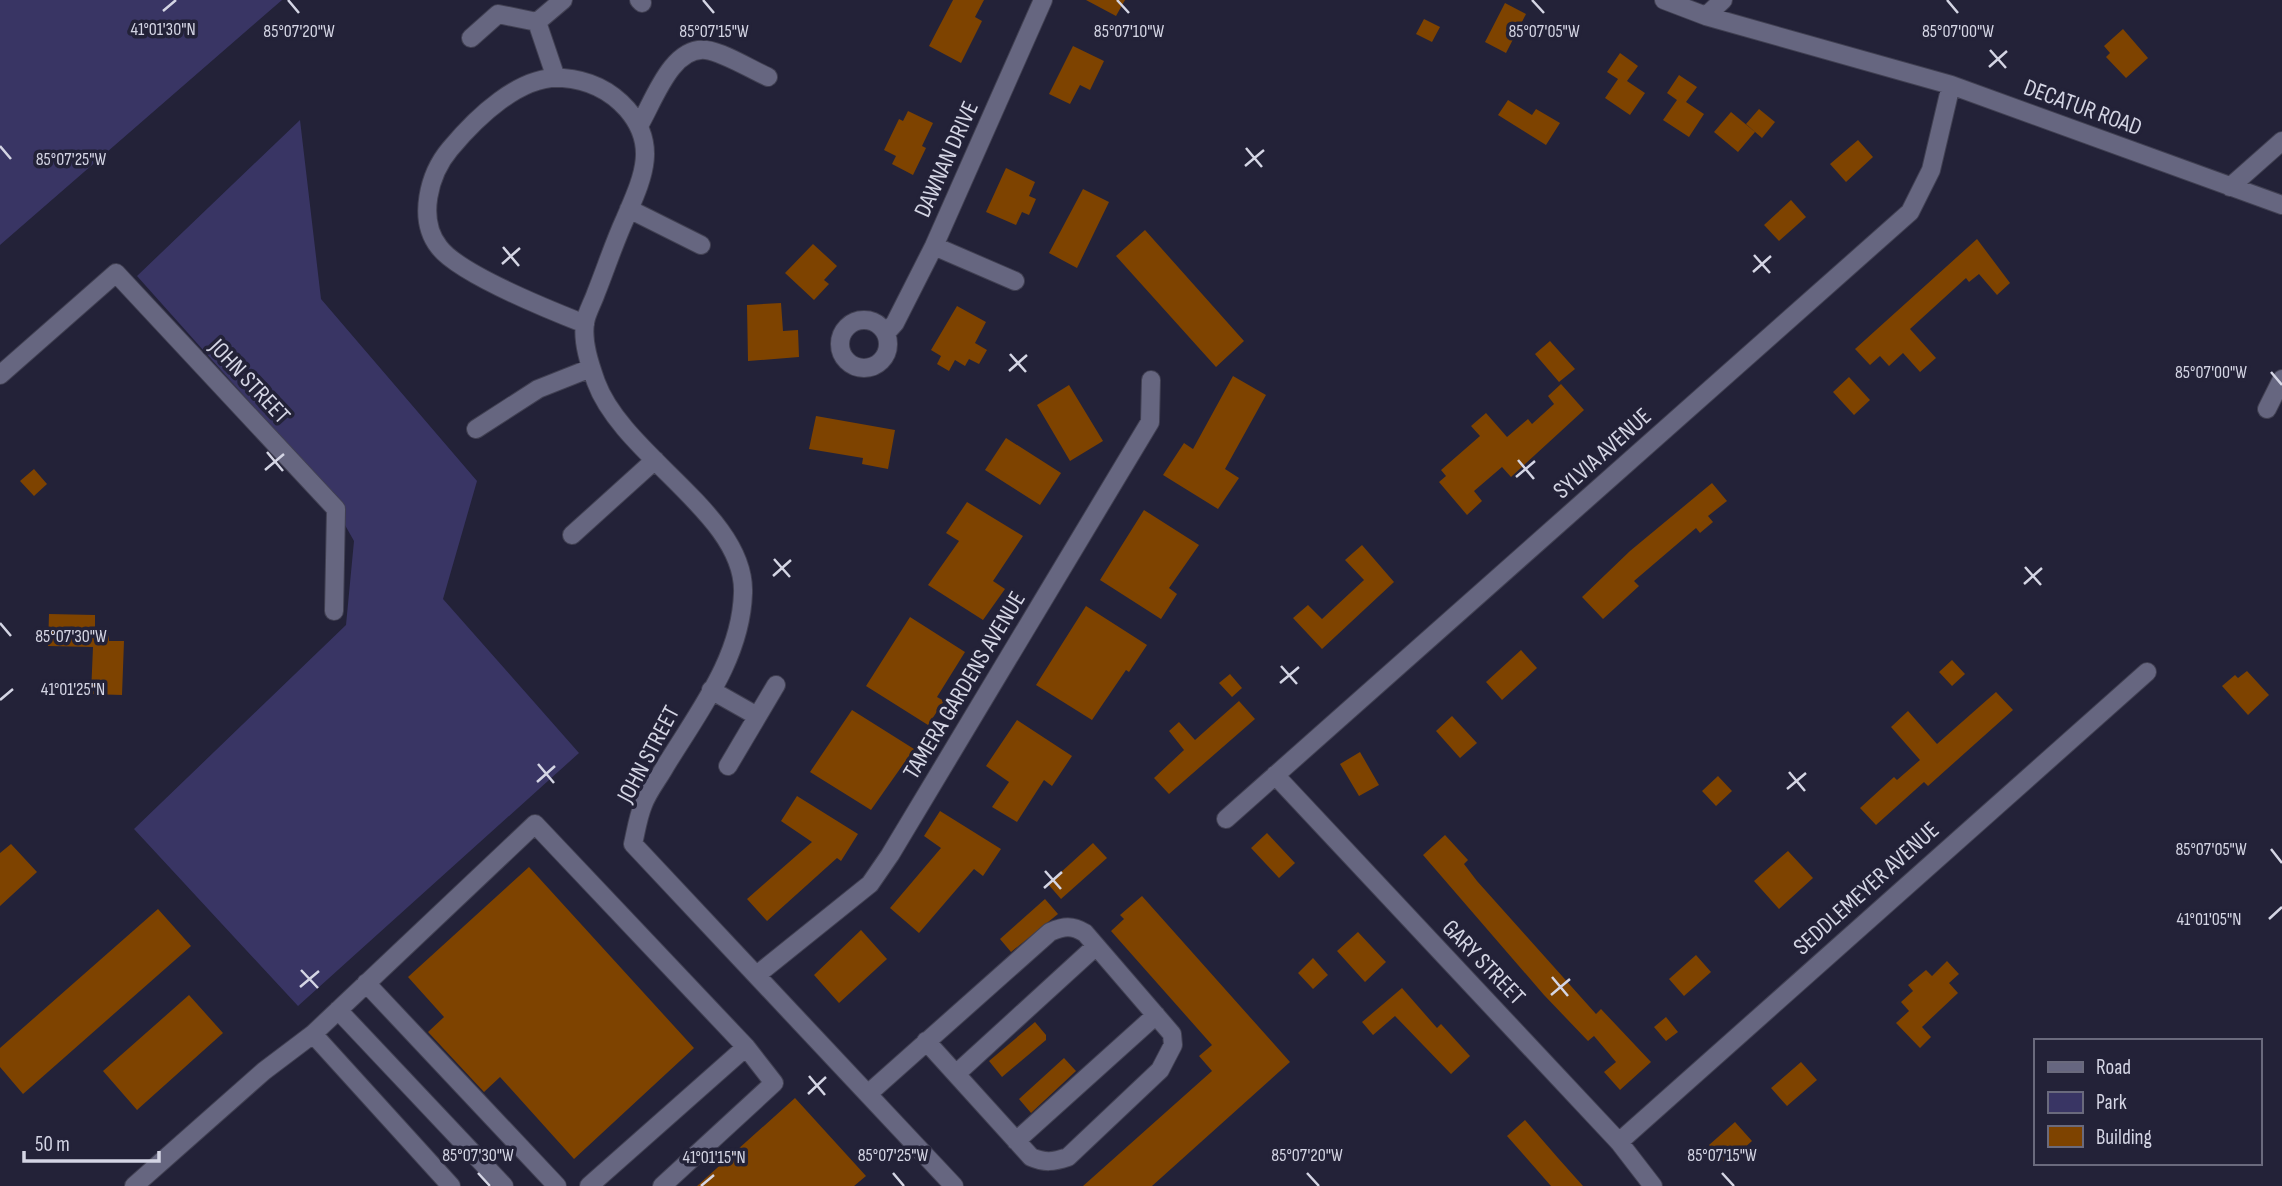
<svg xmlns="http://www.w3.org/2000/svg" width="2282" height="1186" font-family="'Sofia Sans Condensed',sans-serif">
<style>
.green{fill:#393564}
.building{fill:#7e4300}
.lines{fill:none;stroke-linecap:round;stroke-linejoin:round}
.minor-casing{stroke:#414052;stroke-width:20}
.minor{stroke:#666680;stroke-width:18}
.ticks{fill:none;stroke:#d4d5e4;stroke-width:2.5}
.labels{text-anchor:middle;stroke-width:7;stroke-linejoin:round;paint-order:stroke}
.street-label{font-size:24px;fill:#d4d5e4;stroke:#232238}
.ticks-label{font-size:18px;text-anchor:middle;fill:#d4d5e4;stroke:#232238;stroke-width:7;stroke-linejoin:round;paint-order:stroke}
</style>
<rect width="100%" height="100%" fill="#232238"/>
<path class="green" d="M 0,0 L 282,0 L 0,245 Z
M 300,120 L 321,299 L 477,481 L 443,599 L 579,753 L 298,1006 L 134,829 L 346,625 L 354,541 L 320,481 L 137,276 Z"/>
<path class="building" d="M 953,0 L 984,0 L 975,17 L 982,21 L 961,63 L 929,46 Z
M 1086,0 L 1125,0 L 1116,16 Z
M 1505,3 L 1526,14 L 1506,53 L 1485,42 Z
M 1424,19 L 1440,27 L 1432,42 L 1416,34 Z
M 2123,29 L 2148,58 L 2126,78 L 2106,57 L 2110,53 L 2104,46 Z
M 1073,46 L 1104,61 L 1090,90 L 1080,85 L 1070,104 L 1049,94 Z
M 1620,53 L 1638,66 L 1627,81 L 1645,93 L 1630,115 L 1605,98 L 1618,79 L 1607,72 Z
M 1679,75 L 1697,87 L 1686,102 L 1704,114 L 1689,137 L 1663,120 L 1677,100 L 1667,93 Z
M 1508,100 L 1532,115 L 1536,109 L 1560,123 L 1546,145 L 1498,115 Z
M 1759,109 L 1775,122 L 1762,138 L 1746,124 Z
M 908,111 L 933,123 L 922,146 L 926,148 L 913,175 L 892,164 L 896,156 L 884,150 L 899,119 L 903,121 Z
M 1731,112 L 1755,132 L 1738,152 L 1714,132 Z
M 1858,140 L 1873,157 L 1846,182 L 1830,164 Z
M 1006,168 L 1035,182 L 1029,196 L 1036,199 L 1029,215 L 1022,212 L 1016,225 L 986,212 Z
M 1083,189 L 1109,202 L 1077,268 L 1049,253 Z
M 1791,200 L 1806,217 L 1779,241 L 1764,225 Z
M 1145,230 L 1244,341 L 1216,367 L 1116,256 Z
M 1977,239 L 2010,283 L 1997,295 L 1979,274 L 1969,282 L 1966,278 L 1910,329 L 1936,358 L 1920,372 L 1903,353 L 1889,366 L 1880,356 L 1870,365 L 1855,349 Z
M 813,244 L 837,266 L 824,280 L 829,284 L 814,300 L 785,273 Z
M 781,303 L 783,331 L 798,330 L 799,357 L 748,361 L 747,305 Z
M 957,306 L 986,322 L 975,343 L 987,350 L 979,364 L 969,359 L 965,366 L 955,360 L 949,371 L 937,364 L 941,356 L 931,350 Z
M 1550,341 L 1575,369 L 1559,382 L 1535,354 Z
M 1233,376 L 1266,395 L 1225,469 L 1239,478 L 1218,509 L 1163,475 L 1184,443 L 1193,449 Z
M 1849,377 L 1870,400 L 1854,415 L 1833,392 Z
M 1561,384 L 1584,410 L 1511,477 L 1502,467 L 1474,491 L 1482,501 L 1467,515 L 1439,482 L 1446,476 L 1441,470 L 1480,436 L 1471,426 L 1486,413 L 1507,437 L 1528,419 L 1532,424 L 1554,404 L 1548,396 Z
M 1069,385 L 1103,441 L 1070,461 L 1037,405 Z
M 816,416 L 895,430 L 888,469 L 862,464 L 863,458 L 809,449 Z
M 1006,438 L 1061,473 L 1040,505 L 985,470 Z
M 34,469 L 47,484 L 34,496 L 20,481 Z
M 1712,483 L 1727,501 L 1708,516 L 1713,522 L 1700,533 L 1696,528 L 1634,581 L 1639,586 L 1603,619 L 1582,597 L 1630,551 Z
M 967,502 L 1023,536 L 993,581 L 1005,589 L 983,620 L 928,585 L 959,541 L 946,533 Z
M 1144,510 L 1199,545 L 1169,588 L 1177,594 L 1161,619 L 1100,580 Z
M 1362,545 L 1394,582 L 1322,649 L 1293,618 L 1308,605 L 1322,619 L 1364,580 L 1345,560 Z
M 1086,606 L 1147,645 L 1129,672 L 1126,670 L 1092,720 L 1036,685 Z
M 49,614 L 95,615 L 95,628 L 109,628 L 109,641 L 124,641 L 122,695 L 91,694 L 93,647 L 48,646 Z
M 910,617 L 965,652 L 937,697 L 944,701 L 928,725 L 866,686 Z
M 1521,650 L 1537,668 L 1502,700 L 1486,682 Z
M 1952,660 L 1965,674 L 1952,686 L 1939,672 Z
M 2247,671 L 2269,695 L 2248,715 L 2222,686 L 2235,675 L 2238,678 Z
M 1230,674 L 1242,688 L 1232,697 L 1219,683 Z
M 1996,692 L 2013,710 L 1928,786 L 1924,782 L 1876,825 L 1860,808 L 1894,777 L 1897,780 L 1920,760 L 1891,727 L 1908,711 L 1937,744 Z
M 1239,701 L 1255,719 L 1169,794 L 1154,778 L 1184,750 L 1169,731 L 1179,722 L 1195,740 Z
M 852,710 L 914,749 L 871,810 L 810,772 Z
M 1452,716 L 1477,743 L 1460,758 L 1436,731 Z
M 1017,720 L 1072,756 L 1052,786 L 1044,780 L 1017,822 L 992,807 L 1009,782 L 986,766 Z
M 1360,752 L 1379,785 L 1359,796 L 1340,764 Z
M 1718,776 L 1732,791 L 1716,806 L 1702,791 Z
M 797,796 L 858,834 L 841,861 L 837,858 L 767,921 L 747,899 L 812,842 L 781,821 Z
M 940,811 L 1001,849 L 983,876 L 974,869 L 919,933 L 890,908 L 941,848 L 924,836 Z
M 1267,833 L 1295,863 L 1279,878 L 1251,848 Z
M 1445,835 L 1468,860 L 1464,864 L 1477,881 L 1596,1014 L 1601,1009 L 1651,1062 L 1620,1090 L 1604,1072 L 1616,1062 L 1594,1036 L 1588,1041 L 1544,995 L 1423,855 Z
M 1093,843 L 1107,858 L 1061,899 L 1048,884 Z
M 11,844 L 37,872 L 0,906 L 0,853 Z
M 1788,851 L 1813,878 L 1779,909 L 1754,881 Z
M 529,867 L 694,1048 L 574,1159 L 500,1077 L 484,1092 L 428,1032 L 444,1017 L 408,977 Z
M 1142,896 L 1290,1062 L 1152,1186 L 1083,1186 L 1212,1071 L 1199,1056 L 1212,1045 L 1111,931 L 1124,919 L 1120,915 Z
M 1045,899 L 1058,914 L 1011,952 L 1000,939 Z
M 158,909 L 191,946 L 23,1094 L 0,1067 L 0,1048 Z
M 861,930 L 887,959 L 839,1003 L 814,975 Z
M 1358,932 L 1386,962 L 1365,982 L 1337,951 Z
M 1696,955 L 1711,972 L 1684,996 L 1669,979 Z
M 1313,958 L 1328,975 L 1313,989 L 1298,973 Z
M 1947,961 L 1959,974 L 1949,983 L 1958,993 L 1922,1027 L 1931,1037 L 1920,1048 L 1896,1023 L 1909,1011 L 1901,1002 L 1913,991 L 1908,985 L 1926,970 L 1932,976 Z
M 1402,988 L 1437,1028 L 1441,1024 L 1470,1056 L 1451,1074 L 1395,1016 L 1373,1035 L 1362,1022 Z
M 189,995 L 223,1033 L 137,1110 L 103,1071 Z
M 1666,1017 L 1678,1032 L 1666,1041 L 1654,1027 Z
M 1035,1022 L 1046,1035 L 1046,1040 L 1002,1077 L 989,1061 Z
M 1064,1058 L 1076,1071 L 1031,1113 L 1019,1099 Z
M 1801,1062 L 1817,1080 L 1787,1106 L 1771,1088 Z
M 795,1098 L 866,1176 L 854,1186 L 697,1186 Z
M 1525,1120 L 1558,1158 L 1583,1186 L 1551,1186 L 1507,1136 Z
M 1735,1122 L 1752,1141 L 1726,1164 L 1709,1145 Z"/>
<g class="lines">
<defs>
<path id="minor" d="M 639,0 L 642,3
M 1664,0 L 1706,16 L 1951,85 L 2282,205
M 1706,16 L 1723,0
M 471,38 L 498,14 L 537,22
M 556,78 L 537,22 L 563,0
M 640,124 C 654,100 672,46 706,50 C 723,52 752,70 768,77
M 2230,187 L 2282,141
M 629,209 L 701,245
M 934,246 L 1015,281
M840 344a24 24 0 1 1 48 0a24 24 0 1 1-48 0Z
M 585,324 C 552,311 459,274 439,247 C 417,219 429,174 450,149 C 475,119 520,74 563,78 C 589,80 610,90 627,109 C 659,146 642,179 625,219 C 614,243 606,268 596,293 C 593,302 586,314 585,323 C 582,342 590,365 596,382 C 623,456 746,515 743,593 C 741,658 699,711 666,765 C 659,778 648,791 643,805 C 638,817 636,831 633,844 L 954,1186
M 886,333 L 895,323 L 934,246 L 1043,0
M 0,375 L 116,273 L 336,509 L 334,611
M 2267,409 L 2282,379
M 476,429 L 538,389 L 591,368
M 572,535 L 655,460
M 711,690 L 757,716
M 728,766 L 776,685
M 1275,775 L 1619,1142 L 1653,1186
M 1226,819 L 1910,212 L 1931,170 L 1951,85
M 758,974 L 870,884 L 890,855 L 1150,422 L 1151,380
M 366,983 L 557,1186
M 338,1010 L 504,1186
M 313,1034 L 535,824 L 746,1047 L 774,1083 L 662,1186
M 956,1074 L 1096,946
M 869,1093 L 1050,932 C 1064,926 1072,925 1085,933 L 1172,1034 L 1173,1045 L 1160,1070 L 1068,1157 C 1053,1162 1045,1163 1031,1157 L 926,1041
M 1016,1141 L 1156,1015
M 1619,1142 L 2147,672
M 134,1186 L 264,1071 L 313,1034 L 451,1186
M 589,1186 L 746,1047"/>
</defs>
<use href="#minor" class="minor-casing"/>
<use href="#minor" class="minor"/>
</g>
<path class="ticks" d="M 288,0 L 299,13M 703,0 L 714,13M 1117,0 L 1129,13M 1532,0 L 1544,13M 1947,0 L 1958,13M 163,11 L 176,0M 1990,50 L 2006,68M 1989,67 L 2007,51M 0,146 L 11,159M 1246,148 L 1262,167M 1245,166 L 1264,150M 503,247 L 519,266M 1754,255 L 1770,273M 502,264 L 520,248M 1753,272 L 1771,256M 1010,354 L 1026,372M 1009,371 L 1027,355M 2271,372 L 2282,385M 267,452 L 283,471M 1518,460 L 1534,479M 265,470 L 284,454M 1516,477 L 1535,461M 774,559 L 790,577M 2025,567 L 2041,585M 773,576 L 791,560M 2024,584 L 2042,568M 0,623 L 11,636M 1281,666 L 1297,684M 1280,683 L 1299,667M 0,700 L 13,689M 538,764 L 554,783M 1789,772 L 1805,791M 537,782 L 555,766M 1787,789 L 1806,773M 2271,849 L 2282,863M 1045,871 L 1061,889M 1044,888 L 1062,872M 2269,919 L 2282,907M 301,970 L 318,988M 1552,977 L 1568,996M 300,987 L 319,971M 1551,995 L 1570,979M 809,1076 L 825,1095M 808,1094 L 826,1077M 478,1173 L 490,1186M 893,1173 L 904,1186M 1307,1173 L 1319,1186M 1722,1173 L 1734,1186M 701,1186 L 714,1175"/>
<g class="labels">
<g class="street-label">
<text transform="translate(2083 107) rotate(20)" y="8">DECATUR ROAD</text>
<text transform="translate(946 159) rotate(-66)" y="8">DAWNAN DRIVE</text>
<text transform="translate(250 381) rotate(47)" y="8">JOHN STREET</text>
<text transform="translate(1602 453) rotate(-42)" y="8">SYLVIA AVENUE</text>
<text transform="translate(964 685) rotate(-59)" y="8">TAMERA GARDENS AVENUE</text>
<text transform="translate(648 754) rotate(-62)" y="8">JOHN STREET</text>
<text transform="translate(1866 888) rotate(-42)" y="8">SEDDLEMEYER AVENUE</text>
<text transform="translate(1484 962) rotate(46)" y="8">GARY STREET</text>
</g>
</g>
<g class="ticks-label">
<text x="163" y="35">41°01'30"N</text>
<text x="299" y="37">85°07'20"W</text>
<text x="714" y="37">85°07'15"W</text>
<text x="1129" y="37">85°07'10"W</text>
<text x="1544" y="37">85°07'05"W</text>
<text x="1958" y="37">85°07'00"W</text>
<text x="71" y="165">85°07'25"W</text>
<text x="2211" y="378">85°07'00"W</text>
<text x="71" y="642">85°07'30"W</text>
<text x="73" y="695">41°01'25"N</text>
<text x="2211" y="855">85°07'05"W</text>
<text x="2209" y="925">41°01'05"N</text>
<text x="478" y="1161">85°07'30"W</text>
<text x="893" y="1161">85°07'25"W</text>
<text x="1307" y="1161">85°07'20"W</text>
<text x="1722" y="1161">85°07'15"W</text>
<text x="714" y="1163">41°01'15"N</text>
</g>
<rect x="2034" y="1039" width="228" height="126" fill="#232238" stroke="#6a6a7d" stroke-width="2"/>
<rect x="2048" y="1062" width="35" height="10" fill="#666680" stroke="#6a6a7d" stroke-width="2"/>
<text x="2096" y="1074" font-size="21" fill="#d4d5e4">Road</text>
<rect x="2048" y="1092" width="35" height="21" fill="#393564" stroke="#6a6a7d" stroke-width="2"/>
<text x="2096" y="1109" font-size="21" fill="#d4d5e4">Park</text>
<rect x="2048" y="1126" width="35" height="21" fill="#7e4300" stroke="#6a6a7d" stroke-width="2"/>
<text x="2096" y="1144" font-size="21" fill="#d4d5e4">Building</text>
<path d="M24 1151v10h135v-10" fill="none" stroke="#d4d5e4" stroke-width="3.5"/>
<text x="35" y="1151" font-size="21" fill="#d4d5e4" stroke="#232238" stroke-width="5" paint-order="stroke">50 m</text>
</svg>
